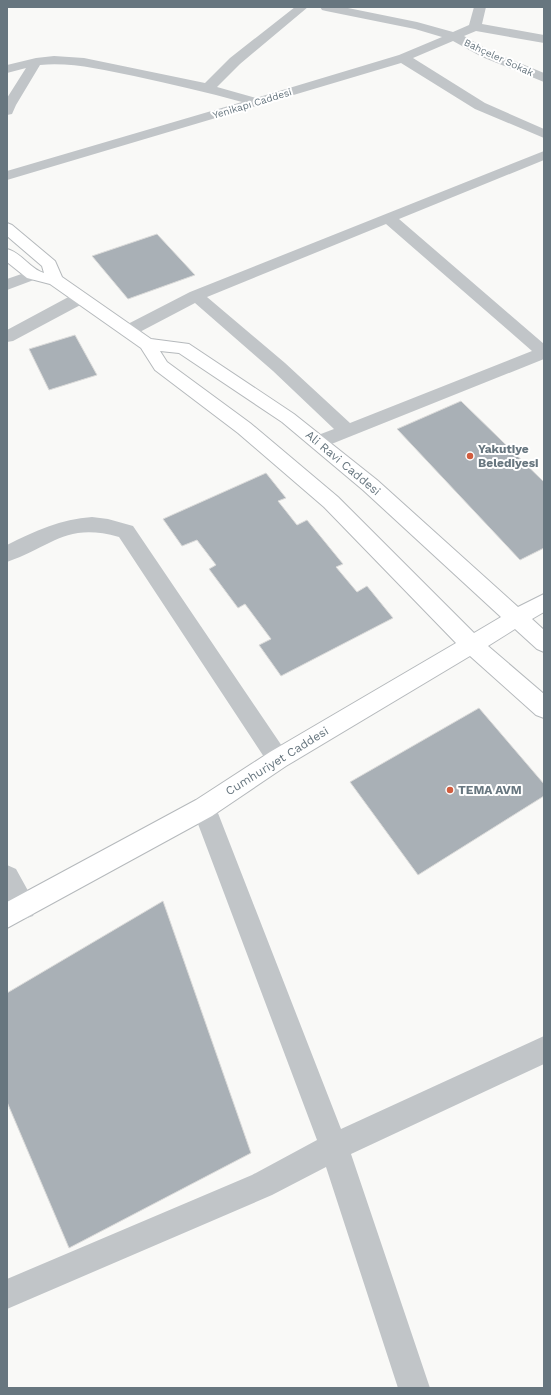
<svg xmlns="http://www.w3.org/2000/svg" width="551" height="1395" font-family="'Work Sans',sans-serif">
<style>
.building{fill:#a9b0b6;stroke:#dbdbda}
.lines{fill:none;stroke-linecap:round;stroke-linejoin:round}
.major-casing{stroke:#b5b9bc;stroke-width:2}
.minor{fill:#c1c5c8;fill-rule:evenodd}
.major{fill:#fff;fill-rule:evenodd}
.poi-dot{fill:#d15d3f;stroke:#fff;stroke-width:1.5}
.labels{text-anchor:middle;stroke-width:4;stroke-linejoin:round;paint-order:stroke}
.far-street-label{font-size:10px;fill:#67767f;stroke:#fff}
.poi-label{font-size:12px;font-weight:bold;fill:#67767f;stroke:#fff;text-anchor:start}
.street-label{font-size:12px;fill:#67767f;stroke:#fff}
</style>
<rect width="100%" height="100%" fill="#f9f9f7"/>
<path class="building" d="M 157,234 L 195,275 L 128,299 L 92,256 Z
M 75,335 L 97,375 L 49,390 L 29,349 Z
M 461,401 L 544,482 L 544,548 L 520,560 L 397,429 Z
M 266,473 L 286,498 L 278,501 L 297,525 L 307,520 L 343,564 L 336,567 L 357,592 L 367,586 L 393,618 L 281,676 L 259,645 L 271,639 L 245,604 L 238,608 L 209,569 L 216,565 L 197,540 L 182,546 L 163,519 Z
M 479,708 L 544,784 L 544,796 L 418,875 L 350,782 Z
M 163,901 L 251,1153 L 69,1248 L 7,1102 L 7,993 Z"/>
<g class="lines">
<defs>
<path id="major" d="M 7,223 L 12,225 L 55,261 L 62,277 L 151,339 L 189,344 L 294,414 L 377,480 L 518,607 L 544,594 L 544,612 L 532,619 L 544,630 L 544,652 L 537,649 L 515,629 L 488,646 L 544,694 L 544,718 L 536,715 L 470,656 L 286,766 L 212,816 L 7,928 L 7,902 L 196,800 L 270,752 L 456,643 L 324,507 L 238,433 L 155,370 L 141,348 L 50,284 L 27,278 L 7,262 L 7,249 C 22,253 30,269 44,273 L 42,266 L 7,236 ZM 160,351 L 179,353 L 282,422 L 363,490 L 501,617 L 474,633 L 338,497 L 250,423 L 167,362 Z"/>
</defs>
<use href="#major" class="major-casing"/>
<path class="minor" d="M 295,7 L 308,7 L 240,64 L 217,87 L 256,98 L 399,55 L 442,37 L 415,29 L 326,11 L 322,10 L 320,7 L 343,7 L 417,22 L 453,32 L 469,25 L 474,7 L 486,7 L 482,24 L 544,35 L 544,43 L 476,31 L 464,36 L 490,51 L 544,73 L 544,82 L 482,57 L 453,41 L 413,58 L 485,103 L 544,129 L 544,138 L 475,109 L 401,63 L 7,180 L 7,171 L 242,102 C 206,92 170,84 134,76 C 103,70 72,62 40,65 L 16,105 L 12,114 L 7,115 L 7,98 L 26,68 L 7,73 L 7,65 L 36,58 L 54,56 L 84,58 L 205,83 L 230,58 Z
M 544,151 L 544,160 L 399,219 L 544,344 L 544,359 L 319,449 L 313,447 L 310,442 L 313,437 L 334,429 L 273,371 L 195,303 L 134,335 L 128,336 L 122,335 L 120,331 L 122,327 L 190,292 ZM 386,224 L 532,351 L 350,423 L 285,363 L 207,297 Z
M 33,270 L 39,272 L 41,275 L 39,278 L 7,290 L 7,279 Z
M 80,293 L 86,294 L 88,298 L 86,302 L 13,341 L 7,342 L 7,330 L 74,294 Z
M 92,517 L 108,519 L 133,526 L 286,752 L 289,759 L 286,766 L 278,769 L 270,766 L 119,537 C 65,522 52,547 7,562 L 7,545 C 35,531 61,519 92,517 Z
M 204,797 L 212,800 L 216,808 L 341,1129 L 544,1036 L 544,1064 L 351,1154 L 430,1388 L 398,1388 L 326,1167 L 272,1195 L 7,1309 L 7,1279 L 252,1175 L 317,1140 L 192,808 L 196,800 Z
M 7,865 L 16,869 L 37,907 L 33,916 L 24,919 L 15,916 L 7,901 Z"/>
<use href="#major" class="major"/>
</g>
<g class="poi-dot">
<circle cx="470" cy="456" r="4"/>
<circle cx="450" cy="790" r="4"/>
</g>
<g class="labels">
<g class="far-street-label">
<text transform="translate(499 57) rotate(25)" y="4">Bahçeler Sokak</text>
<text transform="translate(252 103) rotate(-17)" y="4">Yenikapı Caddesi</text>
</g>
<g class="poi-label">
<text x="478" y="453">Yakutiye<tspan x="478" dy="14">Belediyesi</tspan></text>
<text x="458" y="794">TEMA AVM</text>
</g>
<g class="street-label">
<text transform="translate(343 463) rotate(40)" y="4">Ali Ravi Caddesi</text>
<text transform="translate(277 761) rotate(-32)" y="4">Cumhuriyet Caddesi</text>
</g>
</g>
<rect width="551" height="1395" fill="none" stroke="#67767f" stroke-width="16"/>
</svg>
